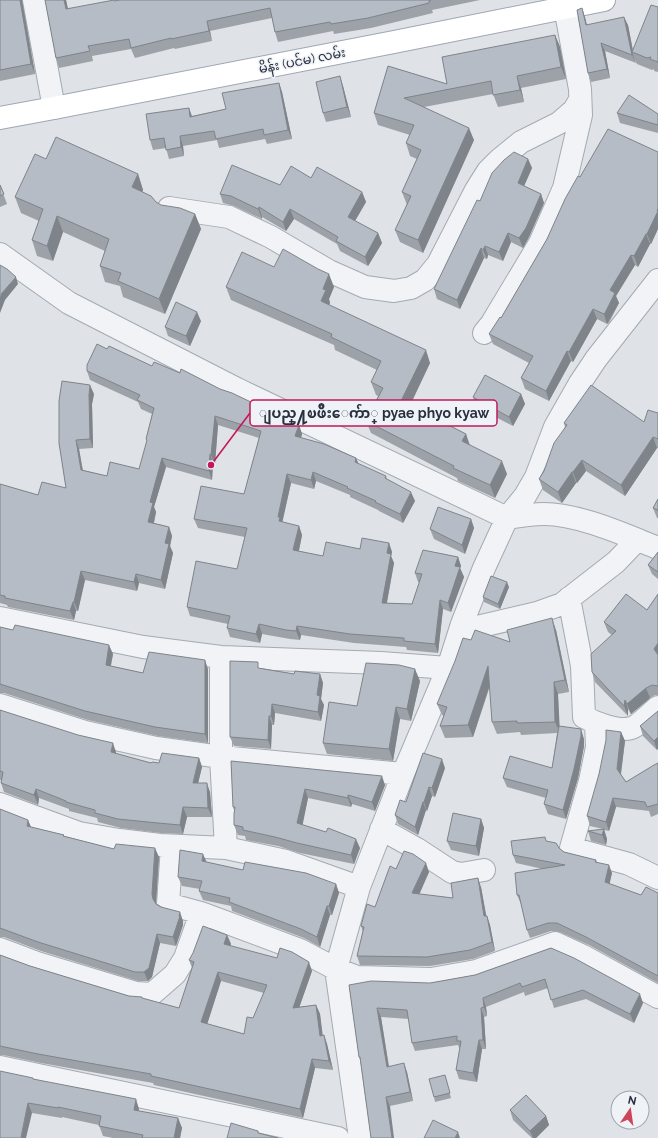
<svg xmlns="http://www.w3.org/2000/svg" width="658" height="1138" font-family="Raleway,'Noto Sans Myanmar',sans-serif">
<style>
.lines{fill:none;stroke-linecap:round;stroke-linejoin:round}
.minor-casing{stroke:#a4aab2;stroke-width:24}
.major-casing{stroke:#9fa7b4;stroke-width:24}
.minor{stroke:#f2f3f7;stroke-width:22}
.major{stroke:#fff;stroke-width:22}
.wall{fill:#9da2a9;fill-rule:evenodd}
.shaded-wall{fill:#7f848a}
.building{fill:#b6bcc5;stroke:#7f848a;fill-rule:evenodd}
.labels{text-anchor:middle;stroke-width:3;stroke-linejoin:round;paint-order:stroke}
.street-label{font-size:13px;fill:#28303f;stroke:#eff2f6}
.leader{fill:none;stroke:#c2185b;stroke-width:1.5}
.callout-dot{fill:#c2185b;stroke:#eff2f6;stroke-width:1.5}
.callout{fill:#eff2f6;stroke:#c2185b;stroke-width:1.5}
.callout-label{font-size:14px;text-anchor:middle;font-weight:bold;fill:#28303f}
</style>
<rect width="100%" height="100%" fill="#dfe3e8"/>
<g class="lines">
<defs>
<path id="minor" d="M 34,0 L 54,108
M 169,208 L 229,217 L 271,237 L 329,271 L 365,287 L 394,291 L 411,288 L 425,280 L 438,264 L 476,190 L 488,171 L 499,160 L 521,142 L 559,123 L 574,110 L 580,100
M 0,254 L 69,303 L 237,389 L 507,518 C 519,516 532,514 544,514 C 579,514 625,535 658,548
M 484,333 L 492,323 L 540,243 L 564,188 L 581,115 L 580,89 L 565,7
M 569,598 L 582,666 L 584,717 C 595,723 619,732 631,728 C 637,727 652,712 658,707
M 0,618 L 143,647 L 221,657 L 381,663 L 448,668
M 460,631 L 537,613 L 562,604 L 616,562 L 637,540
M 221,657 L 221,757 L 226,848
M 0,705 L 85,732 L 156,748 L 221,757 L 403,774
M 596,723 L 597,747 L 590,781 L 571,848 L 629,864 L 658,878
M 0,804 L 79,833 L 119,840 L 160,845 L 226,848 L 286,861 L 359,887
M 381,829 L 417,849 L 452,872 L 461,874 L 484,870
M 172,846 L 168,904 L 201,913 L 300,950 L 336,969 L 357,977 L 431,979 L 476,971 L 555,943 L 583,956 L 658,997
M 0,949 L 37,963 L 136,993 L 152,994 L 175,974 L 185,958 L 201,913
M 0,1067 L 338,1138
M 360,1138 L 336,969 L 359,887 L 403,774 L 448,668 L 462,624 L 484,568 L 507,518 L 525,496 L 536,477 L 555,427 L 580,383 L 596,359 L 658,280"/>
<path id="major" d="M 0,118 L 54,108 L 394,42 L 604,0"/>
</defs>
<use href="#minor" class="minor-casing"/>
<use href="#major" class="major-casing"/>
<use href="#minor" class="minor"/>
<use href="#major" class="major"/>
</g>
<path class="wall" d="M 0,0 L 22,0 L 35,74 L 0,81 Z
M 45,0 L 66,0 L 68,9 L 120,0 L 480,0 L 432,10 L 433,13 L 371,28 L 334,34 L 333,31 L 278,42 L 275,32 L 272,18 L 210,31 L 212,41 L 175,49 L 174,48 L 135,58 L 131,49 L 92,56 L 93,61 L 59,68 L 56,58 Z
M 658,7 L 658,72 L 654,71 L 654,69 L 652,70 L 637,64 L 634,58 L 636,63 L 605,51 L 610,78 L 591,82 L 588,73 L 582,8 L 587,25 L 628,25 L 633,50 Z
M 555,35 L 560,47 L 566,79 L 521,88 L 524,102 L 498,107 L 493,94 L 424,107 L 474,140 L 423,253 L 400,242 L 395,230 L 407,205 L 402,192 L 417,159 L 410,156 L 406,143 L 410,135 L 378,125 L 374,113 L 388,66 L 447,84 Z
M 279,83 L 282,92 L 292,139 L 267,144 L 265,139 L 219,148 L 217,140 L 183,146 L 184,156 L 169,159 L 166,148 L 153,150 L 150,140 L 189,108 L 192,116 L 226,109 Z
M 343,86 L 351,117 L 326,122 L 323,113 Z
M 617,113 L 658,114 L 658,133 L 620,123 Z
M 658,152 L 658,229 L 651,244 L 650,244 L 638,267 L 635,265 L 616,296 L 619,303 L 609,323 L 607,324 L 597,319 L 573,362 L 571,361 L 549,401 L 525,389 L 521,378 L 529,363 L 493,344 L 489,334 L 501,318 L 547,239 L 580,177 Z
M 46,159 L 138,174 L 143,190 L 142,192 L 156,202 L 161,205 L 195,214 L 201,229 L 165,314 L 123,297 L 120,286 L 105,282 L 100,266 L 105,251 L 63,232 L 53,261 L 37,256 L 32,240 L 39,221 L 21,213 L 15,197 Z
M 528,159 L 532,168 L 524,186 L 541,194 L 544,203 L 529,237 L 523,248 L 511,242 L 503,261 L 488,255 L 487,259 L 484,258 L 460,309 L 437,299 L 434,289 L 480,201 Z
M 311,178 L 362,192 L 366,202 L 355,221 L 378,233 L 382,243 L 368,266 L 340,251 L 337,244 L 294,219 L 286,231 L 262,217 L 262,219 L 234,206 L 223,203 L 220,194 L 280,185 Z
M 0,185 L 7,204 L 0,207 Z
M 274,267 L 334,287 L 329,299 L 330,303 L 329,305 L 430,363 L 410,405 L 466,434 L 470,445 L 507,474 L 495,498 L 458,481 L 457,478 L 371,433 L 366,421 L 378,396 L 376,395 L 371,382 L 377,370 L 335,350 L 334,345 L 231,300 L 226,287 Z
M 201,321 L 190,346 L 168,336 L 165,327 Z
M 107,349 L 152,366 L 220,389 L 299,425 L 302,434 L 301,438 L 356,458 L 358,464 L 386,476 L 387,479 L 415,501 L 403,523 L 379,511 L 378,510 L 350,497 L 350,495 L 316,481 L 314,489 L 291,483 L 282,522 L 299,526 L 302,535 L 299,551 L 323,556 L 389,543 L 392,552 L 391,556 L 394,563 L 387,603 L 412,604 L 420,582 L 418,582 L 415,573 L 458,557 L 461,566 L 460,568 L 464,577 L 451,612 L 443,609 L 438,653 L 407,650 L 406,647 L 354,643 L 301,635 L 300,640 L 290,639 L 262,634 L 260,643 L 230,637 L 227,628 L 228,624 L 190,616 L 187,607 L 237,569 L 245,537 L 198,528 L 194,519 L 244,494 L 259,438 L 218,425 L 215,464 L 213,463 L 212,480 L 166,467 L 154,507 L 156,512 L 154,523 L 169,527 L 172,536 L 170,546 L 173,553 L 165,589 L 139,583 L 137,591 L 85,580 L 78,611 L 76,611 L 74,620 L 8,607 L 7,605 L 0,603 L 0,484 L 38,495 L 66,488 L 59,443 L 94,394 L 92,404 L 93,448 L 79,449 L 83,470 L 107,476 L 139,469 L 147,442 L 146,439 L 152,414 L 141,409 L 138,402 L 90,380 L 87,371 Z
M 521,394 L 525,404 L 513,426 L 476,407 L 473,397 Z
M 658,413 L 658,448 L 657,448 L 625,496 L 586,471 L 577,483 L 576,483 L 562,503 L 543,490 L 539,479 L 565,427 L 564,423 L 644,422 Z
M 658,499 L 658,518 L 657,518 L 653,508 Z
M 471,519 L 474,528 L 465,554 L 434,539 L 430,529 Z
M 658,552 L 658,579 L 652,574 L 648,565 Z
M 509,587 L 500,609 L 484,602 L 483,597 Z
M 658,594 L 658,695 L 655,695 L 650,698 L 631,714 L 628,709 L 628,716 L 595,682 L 592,672 L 612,635 L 608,632 L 604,622 L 647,610 Z
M 0,627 L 113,654 L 111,666 L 143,673 L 208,669 L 208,743 L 158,736 L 88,720 L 4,693 L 0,693 Z
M 556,630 L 569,692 L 558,694 L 559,726 L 584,739 L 584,746 L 578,778 L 566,819 L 548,814 L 544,804 L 546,798 L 507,787 L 503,778 L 552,768 L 557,733 L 521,735 L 520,732 L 497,734 L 492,722 L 490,686 L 473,737 L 445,738 L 440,726 L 444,716 L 442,715 L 437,704 L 471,640 L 510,642 Z
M 261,668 L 294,674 L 320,674 L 323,683 L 321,699 L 324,705 L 321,721 L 275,713 L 274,725 L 272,725 L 271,749 L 234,746 L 230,737 Z
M 420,681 L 411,721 L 400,719 L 393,761 L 327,754 L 323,743 L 357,706 Z
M 0,710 L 116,752 L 115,754 L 151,763 L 159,763 L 199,758 L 202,767 L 198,783 L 210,792 L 212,817 L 187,817 L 183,834 L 161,833 L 121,828 L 98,822 L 97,818 L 69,811 L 69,809 L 39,798 L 38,805 L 4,792 L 1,783 L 1,780 L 0,780 Z
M 658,711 L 657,750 L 643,736 L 640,726 Z
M 621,732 L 625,741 L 621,775 L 626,782 L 658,763 L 658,814 L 651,817 L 649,811 L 616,807 L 609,831 L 604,830 L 607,839 L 606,845 L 591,841 L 588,831 L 603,829 L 590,826 L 587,816 Z
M 231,761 L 385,785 L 375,811 L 352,804 L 351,807 L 308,798 L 302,825 L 360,848 L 354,864 L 300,853 L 278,846 L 246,840 L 245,836 L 238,835 L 234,825 L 234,810 L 233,807 Z
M 445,768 L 435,797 L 432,796 L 427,811 L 426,810 L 418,835 L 398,824 L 395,815 L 406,802 Z
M 0,809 L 31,827 L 64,835 L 64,836 L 114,849 L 159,857 L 156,903 L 183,921 L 183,925 L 176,946 L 160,943 L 152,977 L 148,981 L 138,981 L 41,951 L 4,937 L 0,937 Z
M 481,819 L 484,828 L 479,856 L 451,850 L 447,841 Z
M 547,842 L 564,852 L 596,860 L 597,862 L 612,873 L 609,884 L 641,895 L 658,893 L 658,983 L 589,945 L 560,932 L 551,931 L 530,938 L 527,930 L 521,904 L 517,895 L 543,869 L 516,863 L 513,855 Z
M 206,862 L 243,870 L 336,884 L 339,893 L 332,915 L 330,915 L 320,947 L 304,938 L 232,911 L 231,906 L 203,900 L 199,891 L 200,889 L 182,886 L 178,877 Z
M 396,869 L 429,872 L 419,894 L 453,898 L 481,887 L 486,916 L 487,916 L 490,925 L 495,951 L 473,959 L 430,966 L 360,965 L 357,956 L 363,932 L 361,926 L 375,907 Z
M 227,935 L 231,944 L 230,946 L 312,971 L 299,1007 L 316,1005 L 320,1014 L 322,1035 L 324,1035 L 327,1044 L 333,1070 L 315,1068 L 303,1118 L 154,1085 L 153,1083 L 41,1063 L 3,1055 L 0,1055 L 0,955 L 30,966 L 129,996 L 143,999 L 179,1008 L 192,968 L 189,960 ZM 221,981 L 264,993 L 253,1018 L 244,1034 L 207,1024 Z
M 551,948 L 643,1003 L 634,1023 L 586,999 L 554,1008 L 548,988 L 525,996 L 524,992 L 486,1007 L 487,1016 L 484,1017 L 486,1049 L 482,1049 L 477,1082 L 459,1079 L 456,1070 L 460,1050 L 458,1045 L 415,1051 L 412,1043 L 409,1019 L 381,1017 L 389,1066 L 407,1072 L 413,1101 L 390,1106 L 361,1062 L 359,1057 L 349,985 L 430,983 L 475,975 Z
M 445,1075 L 451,1098 L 435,1102 L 434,1097 Z
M 34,1079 L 139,1109 L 139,1111 L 178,1118 L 182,1128 L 180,1138 L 113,1138 L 103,1136 L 99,1125 L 62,1117 L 62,1118 L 32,1113 L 0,1138 Z
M 510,1110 L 546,1116 L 549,1125 L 536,1138 L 532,1138 L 513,1120 Z"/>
<path class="shaded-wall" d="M 20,0 L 22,0 L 35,74 L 31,64 Z
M 64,0 L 66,0 L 70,19 L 66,9 Z
M 582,8 L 585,17 L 589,34 L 586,25 Z
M 624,17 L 628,25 L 633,52 L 632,52 L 636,63 L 632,55 Z
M 207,21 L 210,31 L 212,41 L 209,31 Z
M 555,35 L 560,47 L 566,79 L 561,67 Z
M 601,43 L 605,51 L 610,78 L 607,69 Z
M 340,76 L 343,86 L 351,117 L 347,107 Z
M 517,76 L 521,88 L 524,102 L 520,90 Z
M 279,83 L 282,92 L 292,139 L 288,130 Z
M 189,108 L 192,117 L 190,117 Z
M 469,128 L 474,140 L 423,253 L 418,240 Z
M 180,136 L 183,146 L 184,156 L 181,147 Z
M 528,159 L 532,168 L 521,193 L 518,183 Z
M 138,174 L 143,190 L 137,203 L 132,187 Z
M 362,192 L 366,202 L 352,226 L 348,217 Z
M 541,194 L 544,203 L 529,237 L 523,248 L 519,238 Z
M 259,207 L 262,217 L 262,219 L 258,209 Z
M 658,208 L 658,229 L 651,244 L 647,234 Z
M 290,209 L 294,219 L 286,231 L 283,222 Z
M 195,214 L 201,229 L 165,314 L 159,299 Z
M 57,216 L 63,232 L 53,261 L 47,246 Z
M 378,233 L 382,243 L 368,266 L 365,257 Z
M 508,233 L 511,242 L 503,261 L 499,252 Z
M 646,234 L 650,244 L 638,267 L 634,256 Z
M 485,246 L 488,255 L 487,259 L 483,250 Z
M 481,248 L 484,258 L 460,309 L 457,300 Z
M 631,255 L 635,265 L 616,296 L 619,303 L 607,324 L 604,314 L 610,290 Z
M 329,274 L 334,287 L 329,299 L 330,303 L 326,313 L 321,301 L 323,289 Z
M 16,277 L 18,284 L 5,300 L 0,313 L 0,299 L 2,293 Z
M 593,309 L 597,319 L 573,362 L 569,352 Z
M 197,312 L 201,321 L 190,346 L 186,336 Z
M 426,350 L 430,363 L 406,414 L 401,401 Z
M 567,351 L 571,361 L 549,401 L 546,391 Z
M 90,385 L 94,394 L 92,404 L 93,448 L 90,439 L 89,395 Z
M 521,394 L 525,404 L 513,426 L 509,417 Z
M 215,416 L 218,425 L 215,464 L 211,455 Z
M 299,425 L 302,434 L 299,445 L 295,436 Z
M 466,434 L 470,447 L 462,441 Z
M 653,437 L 657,448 L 625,496 L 621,485 Z
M 76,440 L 79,449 L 84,479 L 81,470 Z
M 210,454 L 213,463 L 212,480 L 209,471 Z
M 162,458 L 166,467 L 154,507 L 156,512 L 152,531 L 148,522 L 150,502 Z
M 356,458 L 360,467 L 355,462 Z
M 582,460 L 586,471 L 577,483 L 573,472 Z
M 502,461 L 507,474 L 495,498 L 490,485 Z
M 313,472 L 316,481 L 314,489 L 311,480 Z
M 572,472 L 576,483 L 562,503 L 558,492 Z
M 287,474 L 291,483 L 282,524 L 279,521 L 278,517 Z
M 411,492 L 415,501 L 403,523 L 400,514 Z
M 471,519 L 474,528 L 465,554 L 462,545 Z
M 299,526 L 302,535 L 297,559 L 293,550 Z
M 169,527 L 172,536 L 170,546 L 173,553 L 165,589 L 161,580 L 165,543 Z
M 389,543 L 392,552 L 391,556 L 394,563 L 385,612 L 382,603 L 387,553 Z
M 458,557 L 461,566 L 460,568 L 464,577 L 451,612 L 448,603 L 455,566 Z
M 81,571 L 85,580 L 78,611 L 74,602 Z
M 136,574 L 139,583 L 137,591 L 134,582 Z
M 507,582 L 509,587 L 500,609 L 498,604 Z
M 440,600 L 443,609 L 438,653 L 435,644 Z
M 73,602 L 76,611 L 74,620 L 70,611 Z
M 552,618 L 556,630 L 569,692 L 565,680 Z
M 259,624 L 262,634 L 260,643 L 256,634 Z
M 297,626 L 301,635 L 300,640 L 296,631 Z
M 658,643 L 658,657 L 654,649 Z
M 109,645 L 113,654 L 109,674 L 106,665 Z
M 205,660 L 208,669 L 208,743 L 205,734 Z
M 488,666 L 492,678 L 473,737 L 468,725 Z
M 415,669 L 420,681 L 411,721 L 407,709 Z
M 320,674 L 323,683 L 321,699 L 324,705 L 321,721 L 318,712 L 317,695 Z
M 554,682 L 558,694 L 560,733 L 555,722 Z
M 646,688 L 650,698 L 631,714 L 627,704 Z
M 625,700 L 628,709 L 628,716 L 624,706 Z
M 272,704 L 275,713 L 274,725 L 271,716 Z
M 396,707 L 400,719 L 393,761 L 389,749 Z
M 269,716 L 272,725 L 271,749 L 268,740 Z
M 581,729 L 584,739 L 584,746 L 578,778 L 566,819 L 563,810 Z
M 621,732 L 625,741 L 620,779 L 617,769 Z
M 658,737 L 658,749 L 657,750 L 654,741 Z
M 113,743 L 116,752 L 114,761 L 111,752 Z
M 199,758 L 202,767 L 196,792 L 193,783 Z
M 442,759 L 445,768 L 435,797 L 432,788 Z
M 382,776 L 385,785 L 375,811 L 372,802 Z
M 207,783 L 210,792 L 212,817 L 208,808 Z
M 429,787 L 432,796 L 427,811 L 424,802 Z
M 36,789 L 39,798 L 38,805 L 34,795 Z
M 305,789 L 308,798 L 301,833 L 297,823 Z
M 348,795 L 352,804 L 351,807 L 348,798 Z
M 613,798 L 616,807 L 609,831 L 606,822 Z
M 423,802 L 426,810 L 418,835 L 415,827 Z
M 183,807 L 187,817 L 183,834 L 180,825 Z
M 481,819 L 484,828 L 479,856 L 476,846 Z
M 28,820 L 32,829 L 27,826 Z
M 604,829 L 607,839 L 606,845 L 602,835 Z
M 356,839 L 360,848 L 354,864 L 351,855 Z
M 155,848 L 159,857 L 156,903 L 153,899 L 152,894 Z
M 203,854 L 207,863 L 202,861 Z
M 426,863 L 429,872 L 416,902 L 412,893 Z
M 609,865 L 612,873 L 608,891 L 605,882 Z
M 478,878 L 481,887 L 488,925 L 484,916 Z
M 336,884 L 339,893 L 332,915 L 329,906 Z
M 327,906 L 330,915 L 320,947 L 317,937 Z
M 180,912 L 183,921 L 183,925 L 176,946 L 173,937 Z
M 487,916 L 490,925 L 495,951 L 492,942 Z
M 157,934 L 160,943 L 152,977 L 148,981 L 144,972 Z
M 227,935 L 231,944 L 227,953 L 224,944 Z
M 309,962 L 312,971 L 296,1017 L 293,1008 Z
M 218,972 L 221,981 L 205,1031 L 201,1022 Z
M 640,994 L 643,1003 L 634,1023 L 630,1014 Z
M 483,998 L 486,1007 L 487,1016 L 484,1007 Z
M 316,1005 L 320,1014 L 324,1045 L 320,1036 Z
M 377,1008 L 381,1017 L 390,1075 L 387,1067 Z
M 481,1008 L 484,1017 L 486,1049 L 483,1040 Z
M 324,1035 L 327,1044 L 333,1070 L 329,1061 Z
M 479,1040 L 482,1049 L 477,1082 L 473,1073 Z
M 312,1059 L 315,1068 L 303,1118 L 300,1109 Z
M 404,1063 L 407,1072 L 413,1101 L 410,1092 Z
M 386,1097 L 390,1106 L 394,1138 L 392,1138 Z
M 136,1099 L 139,1109 L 137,1120 L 134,1110 Z
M 28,1103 L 32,1113 L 26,1138 L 21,1138 Z
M 546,1116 L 549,1125 L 536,1138 L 533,1138 L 530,1131 Z
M 178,1118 L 182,1128 L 180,1138 L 174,1138 Z
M 458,1132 L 460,1138 L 455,1138 Z"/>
<path class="building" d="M 0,0 L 20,0 L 31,64 L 0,70 Z
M 45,0 L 64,0 L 66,9 L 114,0 L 114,1 L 120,0 L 431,0 L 429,1 L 429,3 L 368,18 L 331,24 L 330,22 L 275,32 L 270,8 L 207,21 L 209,31 L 171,39 L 171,38 L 131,48 L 129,39 L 88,46 L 90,51 L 56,58 Z
M 651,5 L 658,7 L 658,62 L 650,59 L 651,57 L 647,58 L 632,52 Z
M 582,8 L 586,25 L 624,17 L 632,55 L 601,43 L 607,69 L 588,73 L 577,10 Z
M 555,35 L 561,67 L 517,76 L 520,90 L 493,95 L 491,81 L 404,98 L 469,128 L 418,240 L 395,230 L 411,196 L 402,192 L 421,150 L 406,143 L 414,125 L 374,113 L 388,66 L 447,84 L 442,57 Z
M 340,76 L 347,107 L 323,113 L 316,82 Z
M 279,83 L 288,130 L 264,135 L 263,129 L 216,139 L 214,131 L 180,136 L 181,147 L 166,150 L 164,138 L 150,140 L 146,114 L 189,108 L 190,117 L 226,109 L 222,93 Z
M 629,95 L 658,114 L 658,125 L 617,113 Z
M 608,129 L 658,152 L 658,208 L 657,211 L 658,211 L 647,234 L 646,234 L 634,256 L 631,255 L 610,290 L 615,293 L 605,313 L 604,314 L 593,309 L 569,352 L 567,351 L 546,391 L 521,378 L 533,356 L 489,334 L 500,317 L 501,318 L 547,239 L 565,199 L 578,176 L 580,177 Z
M 56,137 L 138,174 L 132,187 L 151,196 L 156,202 L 161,205 L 180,208 L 195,214 L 159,299 L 118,281 L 121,273 L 100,266 L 109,239 L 57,216 L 47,246 L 32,240 L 43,209 L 15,197 L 35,154 L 46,159 Z
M 514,152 L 528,159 L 518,183 L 541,194 L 526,228 L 519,238 L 508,233 L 499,252 L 485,246 L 483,250 L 481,248 L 457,300 L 434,289 L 477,200 L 480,201 L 492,173 L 504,160 Z
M 232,165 L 280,185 L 291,166 L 311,178 L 317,167 L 362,192 L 348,217 L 378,233 L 365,257 L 336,241 L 338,237 L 290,209 L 283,222 L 259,207 L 258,209 L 231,196 L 220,194 Z
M 0,185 L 4,194 L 0,196 Z
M 283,249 L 318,269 L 329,274 L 323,289 L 326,290 L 321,301 L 426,350 L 401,401 L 466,434 L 462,441 L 502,461 L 490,485 L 453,468 L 454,466 L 366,421 L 383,388 L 371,382 L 381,361 L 331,337 L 332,334 L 226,287 L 242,252 L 274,267 Z
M 0,265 L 7,269 L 16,277 L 2,293 L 0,299 Z
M 176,302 L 197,312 L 186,336 L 165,327 Z
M 97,344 L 107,349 L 109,346 L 152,366 L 154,362 L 180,373 L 181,369 L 220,389 L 232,393 L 299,425 L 295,436 L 324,444 L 356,458 L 355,462 L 386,476 L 385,478 L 411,492 L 400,514 L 375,502 L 376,501 L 347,488 L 348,487 L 313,472 L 311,480 L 287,474 L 278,517 L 280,517 L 279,521 L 299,526 L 293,550 L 323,556 L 326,542 L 360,549 L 362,538 L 389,543 L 387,553 L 391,554 L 382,603 L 412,604 L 422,574 L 415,573 L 423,550 L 458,557 L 455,566 L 460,567 L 448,603 L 440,600 L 435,644 L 404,641 L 404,638 L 350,634 L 297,626 L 296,631 L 286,630 L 259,624 L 256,634 L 227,628 L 230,616 L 187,607 L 196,561 L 237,569 L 247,528 L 194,519 L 201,486 L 244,494 L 261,431 L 215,416 L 211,455 L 210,454 L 209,471 L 162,458 L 150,502 L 153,503 L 148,522 L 169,527 L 165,543 L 169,544 L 161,580 L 136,574 L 134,582 L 81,571 L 74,602 L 73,602 L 70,611 L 5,598 L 5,596 L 0,595 L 0,484 L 38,495 L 42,482 L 66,488 L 59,443 L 59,401 L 62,381 L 90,385 L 89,395 L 90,439 L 76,440 L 81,470 L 107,476 L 110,462 L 139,469 L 147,440 L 146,439 L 154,408 L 137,400 L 140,395 L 87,371 L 87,365 Z
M 485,375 L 521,394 L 509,417 L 473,397 Z
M 591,385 L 644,422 L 648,410 L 658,413 L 658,439 L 653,437 L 621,485 L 582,460 L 573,472 L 572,472 L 558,492 L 539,479 L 544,471 L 554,443 L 567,425 L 564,423 Z
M 658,499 L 658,510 L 653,508 Z
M 438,507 L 471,519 L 462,545 L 430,529 Z
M 658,552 L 658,572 L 648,565 Z
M 491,576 L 507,582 L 498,604 L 483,597 Z
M 626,594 L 647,610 L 658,594 L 658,643 L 654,649 L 658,655 L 658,686 L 652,685 L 646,688 L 627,704 L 625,700 L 624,706 L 592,672 L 591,654 L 616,631 L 604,622 Z
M 552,618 L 565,680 L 554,682 L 555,722 L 517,723 L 517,721 L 492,722 L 488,666 L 468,725 L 440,726 L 447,707 L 437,704 L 455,661 L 463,638 L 471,640 L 475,630 L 510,642 L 507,630 Z
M 15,625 L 109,645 L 106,665 L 143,673 L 149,652 L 205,660 L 205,734 L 155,727 L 85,711 L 0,684 L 0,627 L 13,630 Z
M 230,661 L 258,662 L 258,668 L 294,674 L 295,671 L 320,674 L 317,695 L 320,696 L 318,712 L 272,704 L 271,716 L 269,716 L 268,740 L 230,737 Z
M 366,663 L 399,665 L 415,669 L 407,709 L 396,707 L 389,749 L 323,743 L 329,702 L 357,706 Z
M 0,710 L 78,735 L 113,743 L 111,752 L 151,763 L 152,762 L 159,763 L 162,753 L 199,758 L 193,783 L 207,783 L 208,808 L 183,807 L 180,825 L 158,823 L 118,819 L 95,813 L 95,810 L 66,802 L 66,801 L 36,789 L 34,795 L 1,783 L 3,772 L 0,771 Z
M 658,711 L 658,737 L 654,741 L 640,726 Z
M 559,726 L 581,729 L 581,736 L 574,769 L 563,810 L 544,804 L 548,790 L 503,778 L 510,756 L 552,768 Z
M 606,730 L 621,732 L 617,769 L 626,782 L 654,765 L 658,763 L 658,804 L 647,807 L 645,802 L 613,798 L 606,822 L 587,816 L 599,774 L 606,740 Z
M 423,753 L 442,759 L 432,788 L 429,787 L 424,802 L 423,802 L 415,827 L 395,815 L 400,800 L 406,802 Z
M 231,761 L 382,776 L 372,802 L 348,795 L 348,798 L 305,789 L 297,823 L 326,832 L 328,828 L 356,839 L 351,855 L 297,843 L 275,837 L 243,830 L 243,827 L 234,825 L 234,814 L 235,807 L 233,807 Z
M 0,809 L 28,820 L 27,826 L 64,835 L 63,836 L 114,849 L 116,844 L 155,848 L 152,894 L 153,899 L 156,904 L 161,907 L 180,912 L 179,916 L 180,916 L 173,937 L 157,934 L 149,968 L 144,972 L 135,972 L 38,942 L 0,928 Z
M 453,813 L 481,819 L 476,846 L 447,841 Z
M 604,829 L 602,835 L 588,831 Z
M 545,837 L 546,841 L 556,843 L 559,848 L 564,852 L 596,860 L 595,862 L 609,865 L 605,882 L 641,895 L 646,887 L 658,893 L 658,976 L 586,937 L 557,923 L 548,923 L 527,930 L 519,895 L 517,895 L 515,873 L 565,865 L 513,855 L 511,841 Z
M 180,850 L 203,854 L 202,861 L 243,870 L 245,862 L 306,873 L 336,884 L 329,906 L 327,906 L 317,937 L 301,929 L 229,902 L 230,898 L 199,891 L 202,881 L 178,877 Z
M 404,851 L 413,854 L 426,863 L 412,893 L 453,898 L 451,883 L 478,878 L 484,916 L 487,916 L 492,942 L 470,950 L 427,957 L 357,956 L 364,927 L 361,926 L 367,904 L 375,907 L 390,866 L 396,869 Z
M 203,926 L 227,935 L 224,944 L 277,958 L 280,948 L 292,952 L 309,962 L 293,1008 L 316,1005 L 320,1036 L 324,1035 L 329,1061 L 312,1059 L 300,1109 L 151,1076 L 151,1074 L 38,1054 L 0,1046 L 0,955 L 30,966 L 129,996 L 142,997 L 142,998 L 179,1008 L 194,962 L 189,960 L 193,953 ZM 218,972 L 267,985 L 253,1018 L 247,1017 L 244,1034 L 201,1022 Z
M 551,948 L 574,958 L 640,994 L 630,1014 L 583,990 L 551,1000 L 545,979 L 522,987 L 520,983 L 483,998 L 484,1007 L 481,1008 L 483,1040 L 479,1040 L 473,1073 L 456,1070 L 461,1041 L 457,1041 L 457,1036 L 412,1043 L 407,1010 L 377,1008 L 387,1067 L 404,1063 L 410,1092 L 386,1097 L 392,1138 L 371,1138 L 360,1057 L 359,1057 L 349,985 L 371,981 L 430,983 L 475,975 Z
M 0,1071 L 33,1078 L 33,1079 L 136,1099 L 134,1110 L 178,1118 L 174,1138 L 142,1138 L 143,1135 L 99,1126 L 101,1116 L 58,1107 L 58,1108 L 28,1103 L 21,1137 L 23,1138 L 0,1138 Z
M 445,1075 L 450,1093 L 434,1097 L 429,1079 Z
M 526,1095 L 546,1116 L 530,1131 L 510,1110 Z
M 433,1120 L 458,1132 L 455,1138 L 424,1138 Z
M 231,1123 L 258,1131 L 258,1133 L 278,1138 L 227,1138 Z"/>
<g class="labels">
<g class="street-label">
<text transform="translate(302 60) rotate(-11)" y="5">မိန်း (ပင်မ) လမ်း</text>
</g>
</g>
<path class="leader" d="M211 465L250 413"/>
<circle class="callout-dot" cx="211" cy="465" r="4"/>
<rect class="callout" x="250" y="400" width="247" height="26" rx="4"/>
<g class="callout-label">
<text x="374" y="418">ျပည္႔ၿဖိဳးေက်ာ္ pyae phyo kyaw</text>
</g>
<g transform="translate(630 1110) rotate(13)"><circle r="19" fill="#eff2f6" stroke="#9fa4ad"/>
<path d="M0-3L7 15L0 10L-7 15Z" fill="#cc4558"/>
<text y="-6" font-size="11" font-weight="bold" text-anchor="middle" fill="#28303f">N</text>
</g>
</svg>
